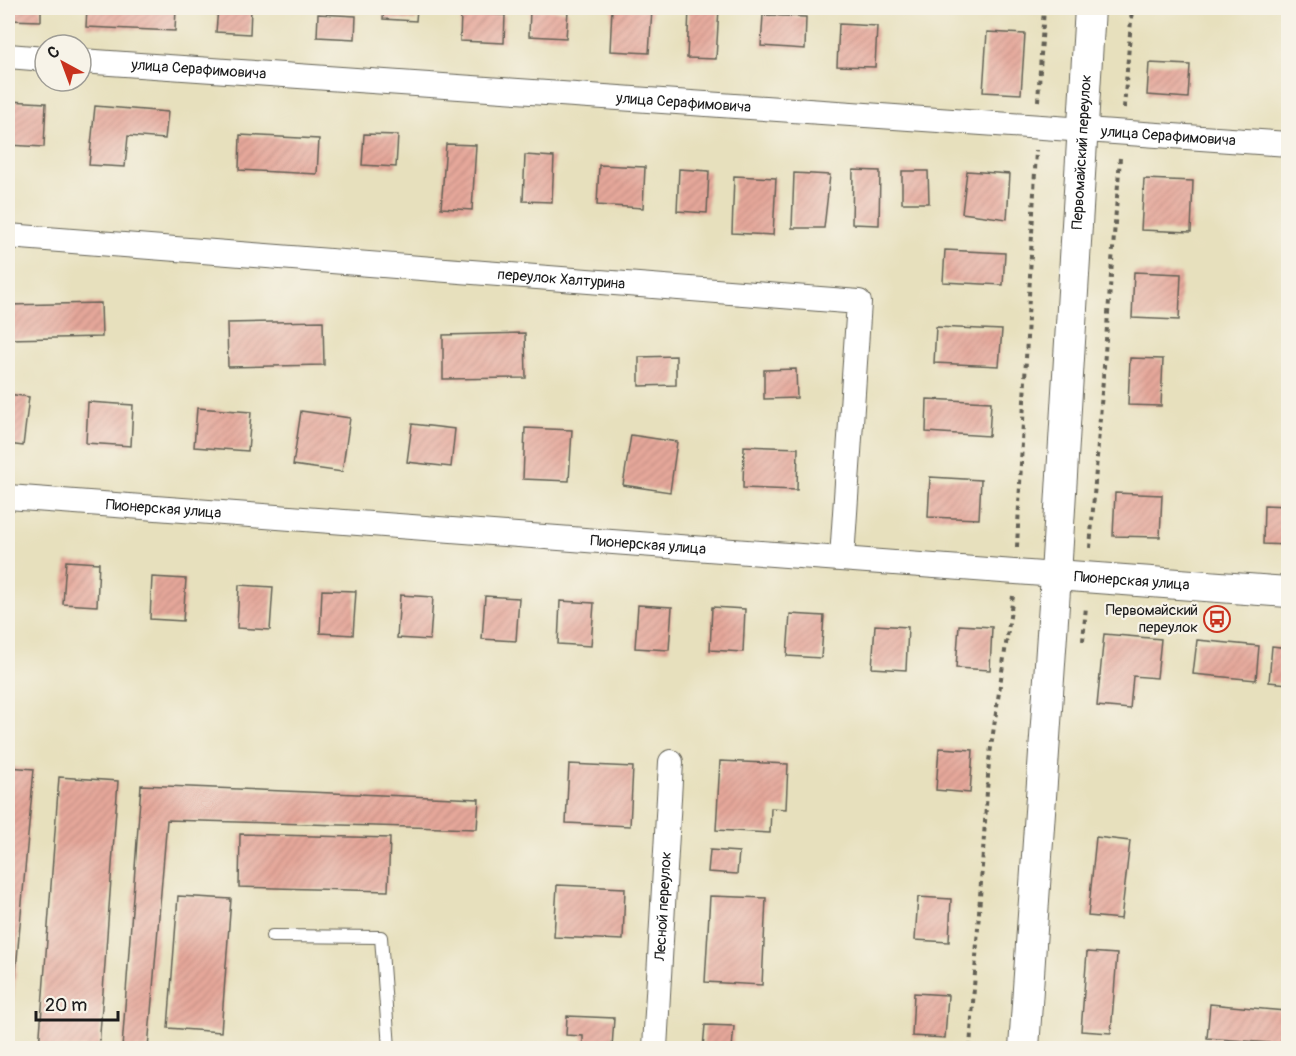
<svg xmlns="http://www.w3.org/2000/svg" width="1296" height="1056" font-family="Pangolin,sans-serif">
<style>
.building{fill:url(#building-hatch)}
.lines{fill:none;stroke-linecap:round;stroke-linejoin:round}
.service-casing{stroke:#636154;stroke-width:14}
.minor-casing{stroke:#636154;stroke-width:26}
.tertiary-casing{stroke:#636154;stroke-width:32}
.path{stroke:#636154;stroke-width:4;stroke-dasharray:4.5 4.5;stroke-linecap:butt}
.service{stroke:#fff;stroke-width:12}
.minor{stroke:#fff;stroke-width:24}
.tertiary{stroke:#fff;stroke-width:30}
.labels{text-anchor:middle;stroke-width:4.5;stroke-linejoin:round;paint-order:stroke}
.street-label{font-size:15px;fill:#1c1c1c;stroke:#f7f3e8}
.poi-label{font-size:15px;fill:#1c1c1c;stroke:#f7f3e8;text-anchor:end}
</style>
<defs>
<pattern id="building-hatch" width="6" height="6" patternUnits="userSpaceOnUse" patternTransform="scale(1.5)"><rect width="6" height="6" fill="#e5a79a"/><path d="M-1 1l2-2M0 6l6-6M5 7l2-2" fill="none" stroke="#c48f84"/></pattern>
</defs>
<rect width="100%" height="100%" fill="#f7f3e8"/>
<filter id="ink" filterUnits="userSpaceOnUse"><feTurbulence type="fractalNoise" baseFrequency=".0167" numOctaves="2"/><feDisplacementMap in="SourceGraphic" scale="12" xChannelSelector="R" yChannelSelector="G"/><feConvolveMatrix kernelMatrix="1 2 1 2 8 2 1 2 1" color-interpolation-filters="sRGB"/></filter>
<filter id="wash" filterUnits="userSpaceOnUse"><feTurbulence type="fractalNoise" baseFrequency=".008" numOctaves="4" result="noise"/><feDisplacementMap in="SourceGraphic" scale="24" xChannelSelector="R" yChannelSelector="G"/><feGaussianBlur stdDeviation="1.35" result="paint"/><feColorMatrix in="noise" values="0 0 0 0 0 0 0 0 0 0 0 0 0 0 0 0 0 1.4 0 .05"/><feComposite in="paint" operator="in"/></filter>
<g filter="url(#wash)">
<rect width="100%" height="100%" fill="#e7e0bd"/>
<g id="blocks">
<path class="building" d="M 8,8 L 41,8 L 41,21 L 8,20 Z
M 87,8 L 176,8 L 175,31 L 86,27 Z
M 218,8 L 251,8 L 250,34 L 216,32 Z
M 384,8 L 417,8 L 416,21 L 383,19 Z
M 612,8 L 652,10 L 649,53 L 610,51 Z
M 689,8 L 719,8 L 716,59 L 687,58 Z
M 530,9 L 568,11 L 566,38 L 529,36 Z
M 461,13 L 505,15 L 504,43 L 460,41 Z
M 318,14 L 356,16 L 355,39 L 317,37 Z
M 763,15 L 806,17 L 805,49 L 761,46 Z
M 839,24 L 877,26 L 875,67 L 837,66 Z
M 987,32 L 1025,34 L 1021,94 L 983,92 Z
M 1149,63 L 1190,65 L 1188,98 L 1147,95 Z
M 8,101 L 46,103 L 44,147 L 8,145 Z
M 95,106 L 168,112 L 165,139 L 128,136 L 125,167 L 89,165 Z
M 364,134 L 398,135 L 396,167 L 362,165 Z
M 240,135 L 319,139 L 317,174 L 239,170 Z
M 446,144 L 476,145 L 472,210 L 441,208 Z
M 525,155 L 554,157 L 552,202 L 523,201 Z
M 599,165 L 645,167 L 643,208 L 597,205 Z
M 679,169 L 709,171 L 707,213 L 677,211 Z
M 853,170 L 880,171 L 879,225 L 852,224 Z
M 902,171 L 928,171 L 929,203 L 902,203 Z
M 967,171 L 1010,174 L 1007,219 L 962,213 Z
M 794,173 L 830,175 L 824,228 L 792,228 Z
M 734,176 L 776,178 L 773,235 L 732,233 Z
M 1144,179 L 1193,181 L 1191,232 L 1141,230 Z
M 945,250 L 1005,253 L 1003,285 L 943,282 Z
M 1134,272 L 1181,274 L 1179,320 L 1132,318 Z
M 101,303 L 102,337 L 8,339 L 8,305 Z
M 323,321 L 324,365 L 228,367 L 227,323 Z
M 936,327 L 1002,330 L 999,366 L 934,363 Z
M 525,333 L 526,378 L 443,379 L 443,335 Z
M 676,356 L 676,385 L 639,386 L 639,357 Z
M 1130,358 L 1163,359 L 1161,406 L 1128,405 Z
M 796,369 L 797,398 L 764,399 L 764,370 Z
M 8,394 L 29,397 L 23,446 L 8,444 Z
M 927,399 L 991,402 L 989,436 L 926,432 Z
M 88,402 L 133,405 L 131,446 L 86,443 Z
M 197,408 L 251,412 L 248,451 L 194,447 Z
M 301,411 L 350,418 L 342,472 L 293,465 Z
M 412,424 L 455,429 L 451,467 L 407,462 Z
M 525,428 L 572,430 L 569,481 L 523,479 Z
M 631,435 L 677,442 L 670,492 L 623,485 Z
M 744,446 L 798,448 L 797,490 L 743,488 Z
M 930,477 L 981,480 L 979,519 L 928,517 Z
M 1115,493 L 1162,495 L 1160,537 L 1113,536 Z
M 1264,505 L 1288,506 L 1288,545 L 1263,544 Z
M 66,561 L 99,563 L 97,606 L 63,604 Z
M 152,577 L 186,579 L 183,621 L 150,619 Z
M 239,585 L 273,587 L 270,630 L 237,628 Z
M 322,590 L 356,591 L 353,635 L 320,633 Z
M 400,595 L 433,597 L 430,640 L 397,638 Z
M 485,596 L 519,598 L 516,641 L 482,639 Z
M 560,601 L 594,603 L 591,646 L 558,644 Z
M 638,605 L 672,607 L 669,650 L 635,648 Z
M 712,607 L 745,609 L 743,652 L 710,650 Z
M 790,614 L 824,616 L 821,658 L 787,656 Z
M 875,625 L 908,627 L 906,670 L 872,668 Z
M 959,625 L 992,627 L 990,670 L 956,668 Z
M 1104,634 L 1161,639 L 1157,678 L 1133,676 L 1130,709 L 1097,706 Z
M 1197,640 L 1259,646 L 1256,680 L 1193,674 Z
M 1272,646 L 1288,648 L 1288,684 L 1269,682 Z
M 939,748 L 973,750 L 970,793 L 936,790 Z
M 720,761 L 788,764 L 786,809 L 771,808 L 770,833 L 716,830 Z
M 569,764 L 633,767 L 630,826 L 566,823 Z
M 8,767 L 34,769 L 9,1048 L 8,1048 Z
M 59,777 L 118,781 L 99,1048 L 39,1048 Z
M 141,785 L 479,799 L 477,829 L 167,820 L 148,1048 L 122,1048 Z
M 240,834 L 390,838 L 388,891 L 239,887 Z
M 1096,837 L 1130,841 L 1121,919 L 1088,916 Z
M 710,850 L 739,852 L 737,874 L 708,872 Z
M 557,885 L 625,888 L 623,940 L 554,937 Z
M 178,896 L 231,899 L 221,1032 L 168,1028 Z
M 710,896 L 766,898 L 762,985 L 705,982 Z
M 918,897 L 951,899 L 949,942 L 915,940 Z
M 1087,952 L 1117,954 L 1111,1033 L 1081,1031 Z
M 914,993 L 948,995 L 945,1038 L 912,1036 Z
M 1210,1004 L 1285,1011 L 1281,1044 L 1207,1038 Z
M 567,1016 L 614,1018 L 612,1048 L 583,1048 L 583,1036 L 566,1035 Z
M 705,1025 L 734,1026 L 732,1048 L 703,1048 Z"/>
</g>
</g>
<g filter="url(#ink)">
<use href="#blocks" fill-opacity="0" stroke="#636154" stroke-width="1.5"/>
<g class="lines">
<defs>
<path id="service" d="M 272,936 L 381,937 L 389,1048"/>
<g id="minor">
<path d="M 8,56 L 45,59"/>
<path id="s1" d="M 81,61 L 1288,144"/>
<path id="s2" d="M 8,236 L 859,302 L 842,558"/>
<path id="s3" d="M 8,497 L 1056,575"/>
<path id="s4" d="M 655,1048 L 671,762"/>
</g>
<g id="tertiary">
<path id="s5" d="M 1056,575 L 1288,592"/>
<path id="s6" d="M 1024,1048 L 1056,575 L 1090,8"/>
</g>
</defs>
<use href="#service" class="service-casing"/>
<use href="#minor" class="minor-casing"/>
<use href="#tertiary" class="tertiary-casing"/>
<path class="path" d="M 1038,101 L 1044,8
M 1124,108 L 1132,8
M 1017,547 L 1036,150
M 1090,548 L 1120,158
M 1083,641 L 1086,606
M 970,1048 L 989,761 L 1013,596"/>
<use href="#service" class="service"/>
<use href="#minor" class="minor"/>
<use href="#tertiary" class="tertiary"/>
</g>
</g>
<defs>
<symbol id="bus-ring" viewBox="-11 -11 22 22"><circle r="9.5" fill="#f7f3e8" stroke="#c8321e" stroke-width="1.5"/><path d="M-5-6H5V4H4V6H2V4H-2V6H-4V4H-5ZM-3.5-4V0h7V-4ZM-3.5 1.2v1.5H-2V1.2ZM2 1.2v1.5H3.5V1.2Z" fill="#c8321e"/></symbol>
</defs>
<g fill-rule="evenodd">
<use href="#bus-ring" x="1202" y="604" width="30" height="30"/>
</g>
<g class="labels">
<g class="street-label">
<text dy="5" stroke="none"><textPath href="#s1" startOffset="118">улица Серафимовича</textPath></text>
<text dy="5" stroke="none"><textPath href="#s1" startOffset="604">улица Серафимовича</textPath></text>
<text dy="5" stroke="none"><textPath href="#s1" startOffset="1090">улица Серафимовича</textPath></text>
<text dy="5" stroke="none"><textPath href="#s6" startOffset="898">Первомайский переулок</textPath></text>
<text dy="5" stroke="none"><textPath href="#s2" startOffset="555">переулок Халтурина</textPath></text>
<text dy="5" stroke="none"><textPath href="#s3" startOffset="156">Пионерская улица</textPath></text>
<text dy="5" stroke="none"><textPath href="#s3" startOffset="642">Пионерская улица</textPath></text>
<text dy="5" stroke="none"><textPath href="#s5" startOffset="76">Пионерская улица</textPath></text>
<text dy="5" stroke="none"><textPath href="#s4" startOffset="142">Лесной переулок</textPath></text>
</g>
<g class="poi-label">
<text x="1198" y="615">Первомайский<tspan x="1198" dy="17">переулок</tspan></text>
</g>
</g>
<rect width="1296" height="1056" fill="none" stroke="#f7f3e8" stroke-width="30"/>
<g transform="translate(63 63) rotate(319)"><circle r="28" fill="#f7f3e8" stroke="#9f9d96" stroke-width="1.5"/>
<path d="M0-4.5L10 22L0 15L-10 22Z" fill="#c8321e"/>
<text y="-9" font-size="16" font-weight="bold" text-anchor="middle" fill="#1c1c1c">С</text>
</g>
<path d="M36 1011v9h82v-9" fill="none" stroke="#1c1c1c" stroke-width="3"/>
<text x="45" y="1011" font-size="18" fill="#1c1c1c" stroke="#f7f3e8" stroke-width="4.5" paint-order="stroke">20 m</text>
</svg>
